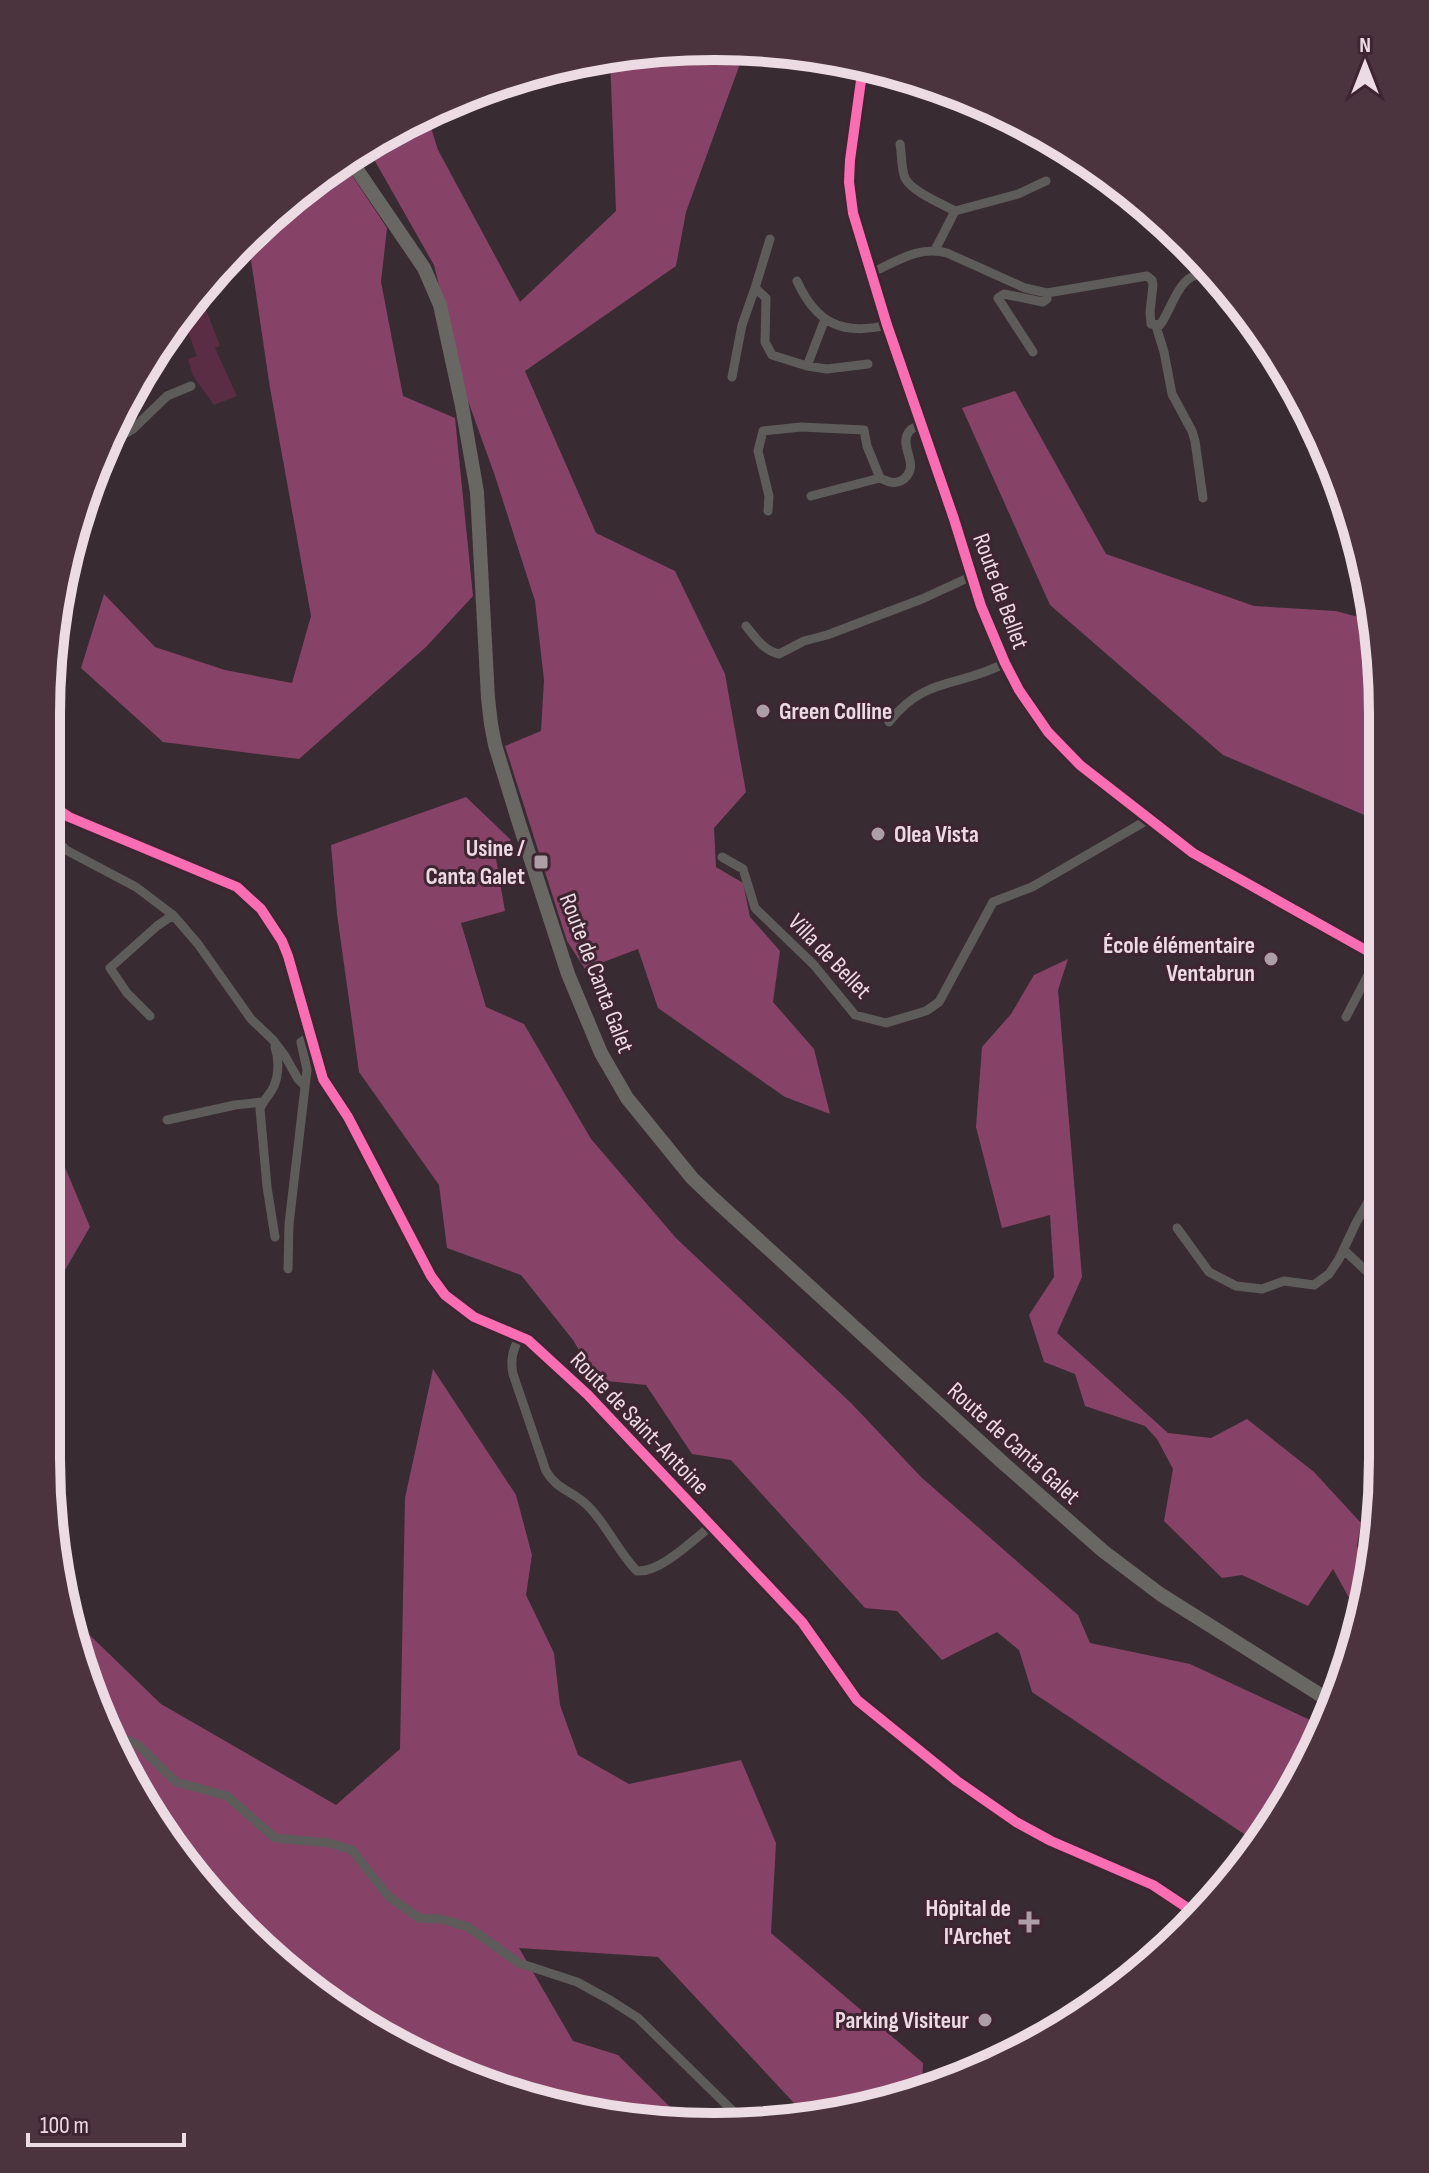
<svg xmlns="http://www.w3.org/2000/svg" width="1429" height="2173" font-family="'Sofia Sans Condensed',sans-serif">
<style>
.green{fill:#5a2d45}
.forest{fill:#864367}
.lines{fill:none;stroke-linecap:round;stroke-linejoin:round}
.minor{stroke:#5d5c5a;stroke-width:9}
.tertiary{stroke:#5d5c5a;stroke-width:12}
.secondary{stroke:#686763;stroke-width:14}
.cycleway-casing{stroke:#3e2531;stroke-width:15}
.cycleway{stroke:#f96db3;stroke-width:10}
.poi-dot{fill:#ad9da5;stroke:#3e2531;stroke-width:3}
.labels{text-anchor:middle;stroke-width:6;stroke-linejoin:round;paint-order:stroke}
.street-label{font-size:24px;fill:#ecdbe3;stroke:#3e2531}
.poi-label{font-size:24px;font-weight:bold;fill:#ecdbe3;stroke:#3e2531;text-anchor:end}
.rim{fill:none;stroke:#ecdbe3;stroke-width:10}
</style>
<rect width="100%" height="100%" fill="#382b31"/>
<path class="green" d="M 206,282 L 213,301 L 204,304 L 220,346 L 215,348 L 237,396 L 214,405 L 193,376 L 188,359 L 197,356 L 183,318 Z"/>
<path class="forest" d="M 671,47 L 745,50 L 686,212 L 676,266 L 525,371 L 596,533 L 675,571 L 725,674 L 746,792 L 714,828 L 716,867 L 743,883 L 750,917 L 780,951 L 773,1002 L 814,1049 L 830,1114 L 785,1097 L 658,1008 L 638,949 L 585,969 L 567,941 L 505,746 L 541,731 L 544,680 L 535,601 L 495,476 L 467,398 L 434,265 L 367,147 L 426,112 L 438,150 L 520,302 L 616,211 L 610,58 Z
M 343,162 L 387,228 L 381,282 L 403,396 L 455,418 L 473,596 L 426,647 L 299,759 L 163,742 L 81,668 L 104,594 L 155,647 L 225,670 L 292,683 L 311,616 L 270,388 L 248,240 L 308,184 Z
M 1015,391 L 1106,554 L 1254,606 L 1336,611 L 1373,621 L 1382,671 L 1381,822 L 1223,755 L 1050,605 L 962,408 Z
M 466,797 L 511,840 L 495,853 L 505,911 L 461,923 L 486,1007 L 524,1024 L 591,1139 L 676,1238 L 852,1404 L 921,1477 L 1078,1615 L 1090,1643 L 1190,1664 L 1323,1726 L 1314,1754 L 1256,1842 L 1032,1692 L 1019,1650 L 997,1632 L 942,1660 L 897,1611 L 865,1608 L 731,1460 L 692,1454 L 646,1385 L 597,1380 L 573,1340 L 521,1275 L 447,1248 L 439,1185 L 359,1072 L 337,914 L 331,845 Z
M 1068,959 L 1058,990 L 1082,1277 L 1057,1333 L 1168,1433 L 1211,1438 L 1247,1419 L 1314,1472 L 1361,1523 L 1357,1546 L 1369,1574 L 1357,1612 L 1333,1569 L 1308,1606 L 1242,1575 L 1222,1578 L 1164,1521 L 1173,1469 L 1157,1439 L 1145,1426 L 1085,1406 L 1075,1374 L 1044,1362 L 1029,1315 L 1054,1277 L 1050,1215 L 1002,1228 L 976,1127 L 982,1047 L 1011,1014 L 1034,975 Z
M 48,1164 L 64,1165 L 90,1227 L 47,1301 Z
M 433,1369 L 516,1495 L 532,1555 L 526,1595 L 554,1653 L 560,1705 L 578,1755 L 629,1784 L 741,1760 L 776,1843 L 771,1933 L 923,2063 L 922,2085 L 845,2114 L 807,2117 L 658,1957 L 519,1948 L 573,2041 L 618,2055 L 687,2124 L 670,2126 L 459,2076 L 307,1989 L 159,1830 L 81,1673 L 72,1618 L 161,1704 L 336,1805 L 400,1749 L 405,1498 Z"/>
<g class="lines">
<path class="minor" d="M 900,144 C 902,154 901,169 905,178 C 911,191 942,204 955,211
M 770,239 L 755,288 L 766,298 L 765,342 L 772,355 L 807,366 L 827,369 L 868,364
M 935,250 L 955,211 L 1018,194 L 1046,181
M 871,273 C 896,262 919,245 947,253 L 1025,288 L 1047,293 L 1147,276 L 1152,280 L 1153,285 L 1150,312 L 1151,324 L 1160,325 C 1172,310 1181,265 1208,277 L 1221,301 L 1227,308 L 1264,338
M 797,281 C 816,323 842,336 887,325
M 1156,326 L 1164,352 L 1172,394 L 1192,431 L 1195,441 L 1203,498
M 1033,352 L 998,298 L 1004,294 L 1043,302 L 1047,299 L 1047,293
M 807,366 L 825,319
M 732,377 L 742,325 L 755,288
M 110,436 L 126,433 L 133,429 L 167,396 L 191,386
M 811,496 L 880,478
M 768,511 L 769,496 L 758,451 L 763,431 L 801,427 L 864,430 L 867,446 L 880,478 C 888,482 896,485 904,479 C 920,465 901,450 907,435 C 909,429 916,426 922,424
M 746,626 C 755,637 764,651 779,654 L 804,641 L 827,635 L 922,599 L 972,576
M 889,722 C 926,675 959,688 1005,663
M 50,833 L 66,850 L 136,887 L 173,915 L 198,944 L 251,1019 L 273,1040 L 285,1056 L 298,1079 L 305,1086
M 722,857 L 743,869 L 755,908 L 814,965 L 855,1015 L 886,1023 L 926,1011 L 939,1002 L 993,902 L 1032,887 L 1149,819
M 150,1016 L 127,993 L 110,968 L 157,926 L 173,915
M 1346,1017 L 1378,956
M 275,1047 C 279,1059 279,1074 274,1086 C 270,1095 263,1100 260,1109 L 267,1187 L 275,1237
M 167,1120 L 235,1105 L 262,1102
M 1177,1228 L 1209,1272 L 1236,1286 L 1262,1289 L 1284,1281 L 1314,1285 L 1329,1274 L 1339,1259 L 1356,1223 L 1379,1183
M 1344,1250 L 1379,1283
M 288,1269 L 289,1224 L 307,1070 L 301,1042 L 309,1037
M 520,1336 C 513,1349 510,1360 513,1374 L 546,1471 C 557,1490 573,1491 588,1506 C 607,1525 618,1552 637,1571 C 660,1573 693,1540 711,1526
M 113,1736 L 120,1737 L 138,1745 L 176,1782 L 227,1796 L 275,1838 L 329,1843 L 352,1850 L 388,1896 L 419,1918 L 441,1919 L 468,1927 L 519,1963 L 577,1982 L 610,2000 L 638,2018 L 743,2121"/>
<path class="tertiary" d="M 863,66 L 850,160 L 849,182 L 853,213 L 887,325 L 954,519 L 981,606 L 1005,663 L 1019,690 L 1048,732 L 1080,765 L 1193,853 L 1380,958
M 51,805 L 69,817 L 237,887 L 261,909 L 282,941 L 288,956 L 323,1079 L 348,1117 L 431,1276 L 445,1295 L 474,1317 L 528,1340 L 588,1395 L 802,1622 L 857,1700 L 957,1781 L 1016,1822 L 1051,1841 L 1153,1885 L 1198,1915"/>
<path class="secondary" d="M 349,158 L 424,268 L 440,305 L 462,406 L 477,492 L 488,698 L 491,724 L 495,745 L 519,823 L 568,974 L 601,1053 L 627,1098 L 692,1178 L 715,1200 L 1001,1461 L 1103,1551 L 1160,1594 L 1330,1701"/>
<defs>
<path id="cycleway" d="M 863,66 L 850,160 L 849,182 L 853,213 L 887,325 L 954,519 L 981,606 L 1005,663 L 1019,690 L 1048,732 L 1080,765 L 1193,853 L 1380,958
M 51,805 L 69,817 L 237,887 L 261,909 L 282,941 L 288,956 L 323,1079 L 348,1117 L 431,1276 L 445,1295 L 474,1317 L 528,1340 L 588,1395 L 802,1622 L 857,1700 L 957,1781 L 1016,1822 L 1051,1841 L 1153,1885 L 1198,1915"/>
</defs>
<use href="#cycleway" class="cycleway-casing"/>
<use href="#cycleway" class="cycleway"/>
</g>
<g class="poi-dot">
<circle cx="763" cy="711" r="8"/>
<circle cx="878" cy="834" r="8"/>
<rect x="533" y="854" width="16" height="16" rx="4"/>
<circle cx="1271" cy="959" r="8"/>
<path d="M1025 1910h8v8h8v8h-8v8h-8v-8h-8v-8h8z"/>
<circle cx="985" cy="2020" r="8"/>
</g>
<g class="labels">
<g class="street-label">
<text transform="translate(1001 591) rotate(70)" y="8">Route de Bellet</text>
<text transform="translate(830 956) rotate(46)" y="8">Villa de Bellet</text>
<text transform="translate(597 973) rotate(69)" y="8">Route de Canta Galet</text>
<text transform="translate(640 1423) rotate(46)" y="8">Route de Saint-Antoine</text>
<text transform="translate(1014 1443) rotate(42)" y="8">Route de Canta Galet</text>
</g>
<g class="poi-label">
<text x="779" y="719" text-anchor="start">Green Colline</text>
<text x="894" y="842" text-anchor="start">Olea Vista</text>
<text x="525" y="856">Usine /<tspan x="525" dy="28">Canta Galet</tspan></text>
<text x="1255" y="953">École élémentaire<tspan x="1255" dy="28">Ventabrun</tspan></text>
<text x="1011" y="1916">Hôpital de<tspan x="1011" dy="28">l'Archet</tspan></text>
<text x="969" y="2028">Parking Visiteur</text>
</g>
</g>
<path d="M0 0H1429V2173H0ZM714 60H715A654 654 0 0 1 1369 714V1459A654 654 0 0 1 715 2113H714A654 654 0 0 1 60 1459V714A654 654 0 0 1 714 60Z" fill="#4c343f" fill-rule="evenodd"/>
<path class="rim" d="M714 60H715A654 654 0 0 1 1369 714V1459A654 654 0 0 1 715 2113H714A654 654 0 0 1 60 1459V714A654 654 0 0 1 714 60Z"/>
<g transform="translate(1365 64)" stroke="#3e2531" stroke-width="6" paint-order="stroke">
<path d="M0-6L14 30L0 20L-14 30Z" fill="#ecdbe3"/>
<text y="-12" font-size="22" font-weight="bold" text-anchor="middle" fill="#ecdbe3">N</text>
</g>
<path d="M28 2133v12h156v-12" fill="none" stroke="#ecdbe3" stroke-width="4"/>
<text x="40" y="2133" font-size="24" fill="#ecdbe3" stroke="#3e2531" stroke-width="6" paint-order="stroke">100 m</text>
</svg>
